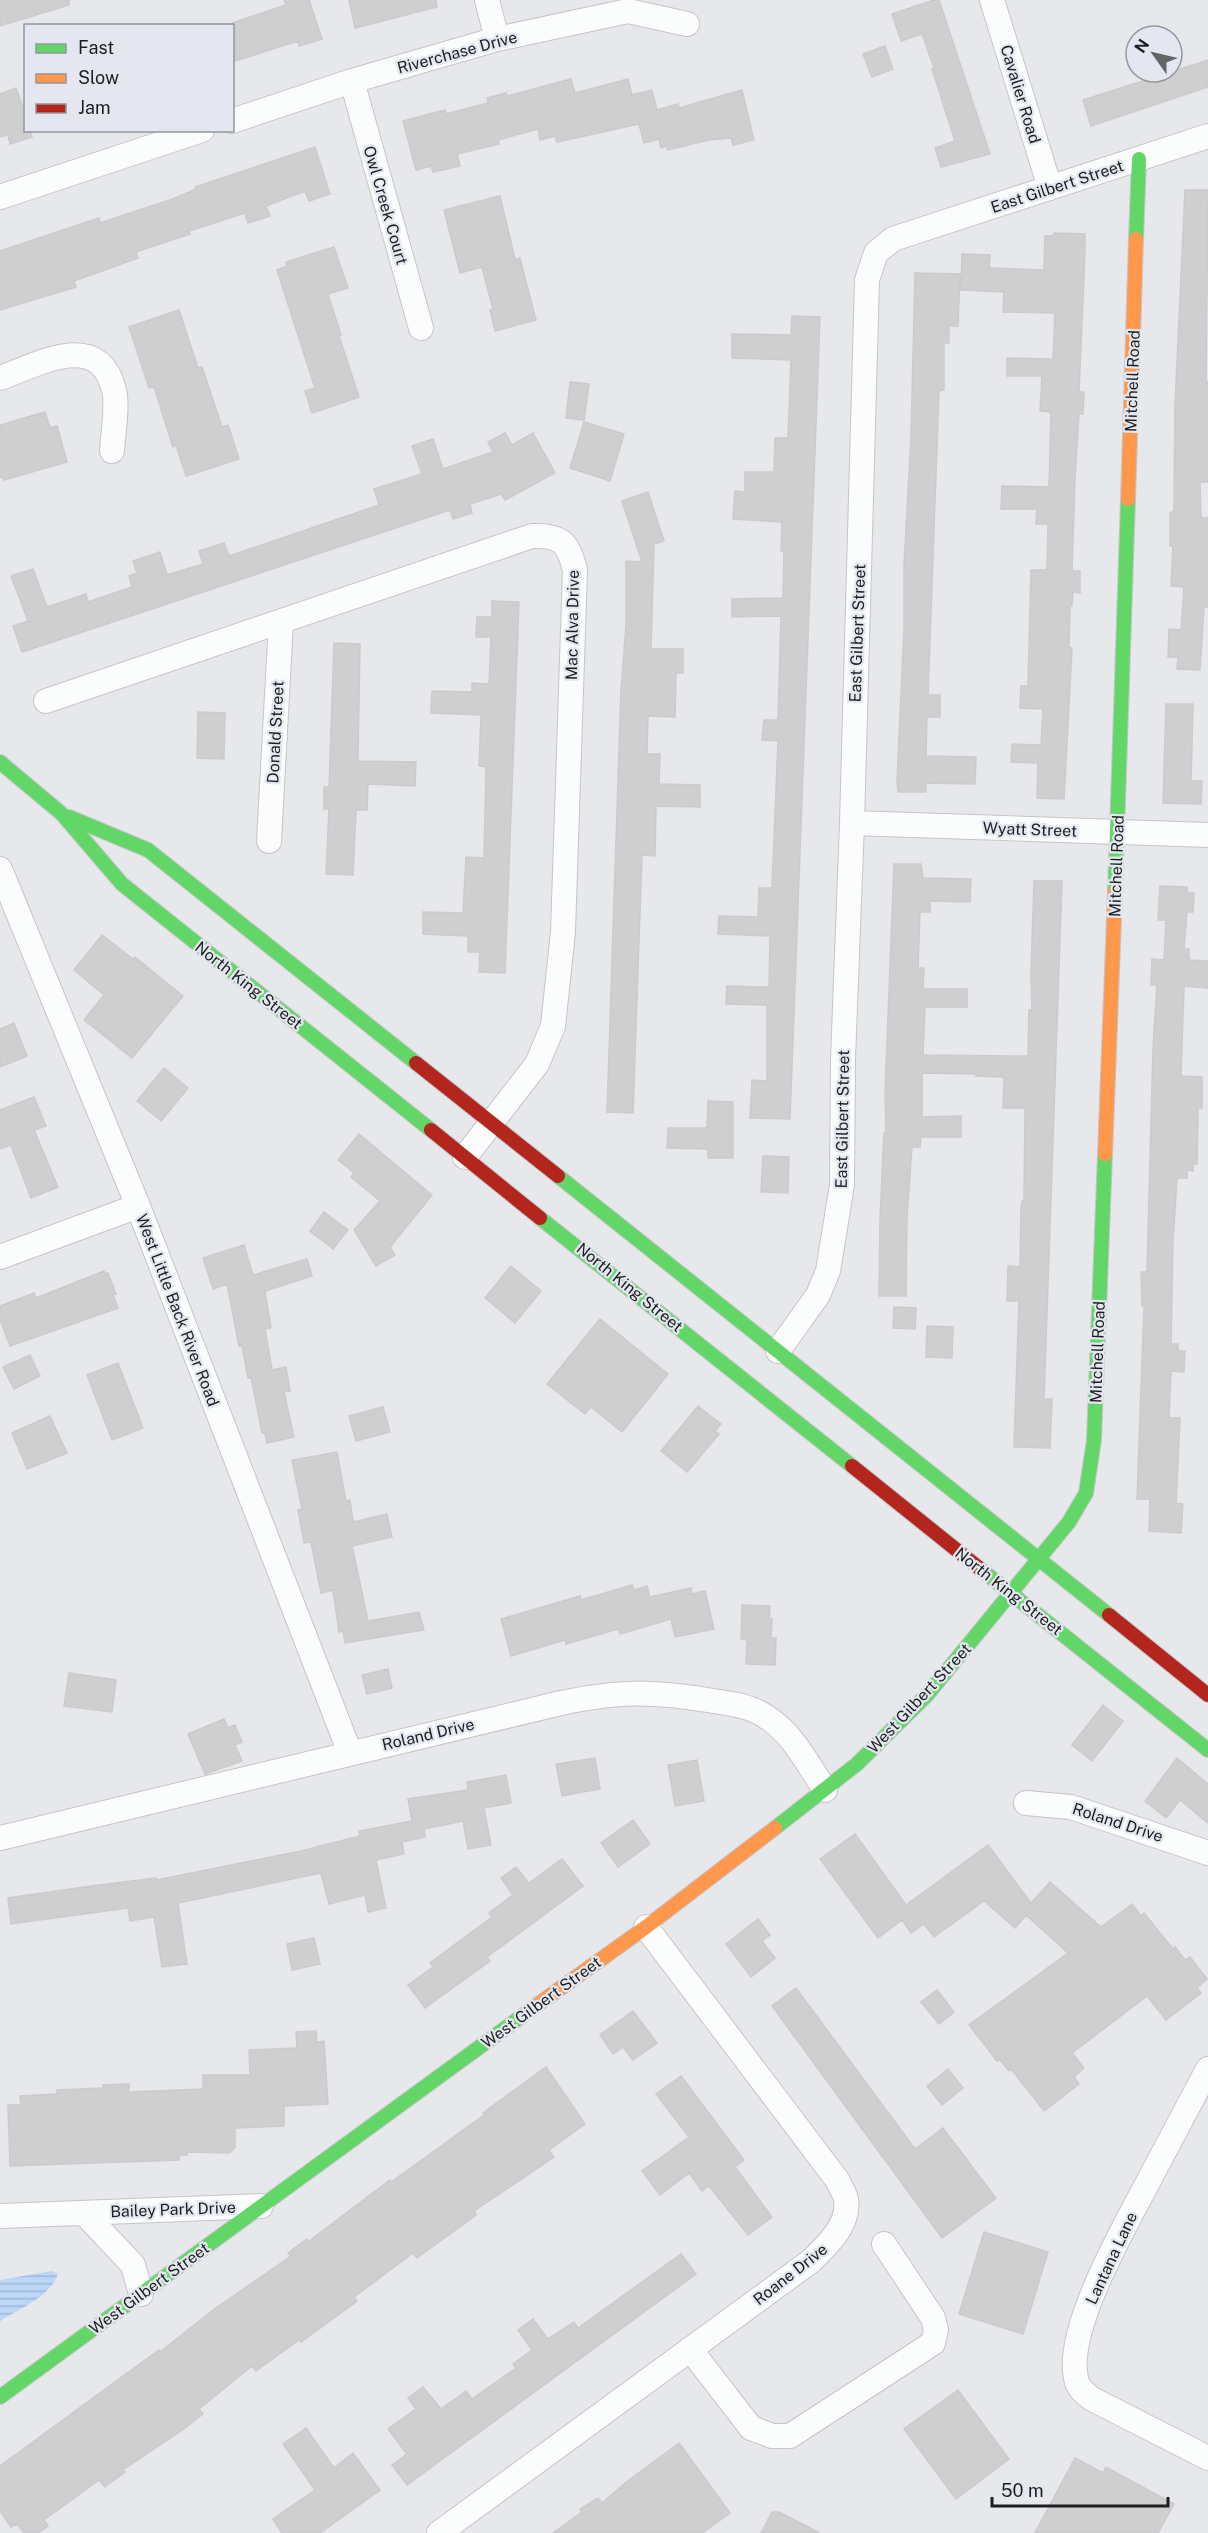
<svg xmlns="http://www.w3.org/2000/svg" width="1208" height="2533" font-family="'Public Sans',sans-serif">
<style>
.water{fill:url(#water-rules)}
.building{fill:#d0cfd0;stroke:#cbcacc;stroke-width:1.5}
.lines{fill:none;stroke-linecap:round;stroke-linejoin:round}
.street-casing{stroke:#c5c5c9;stroke-width:26}
.fast-casing{stroke:#c5c5c9;stroke-width:16}
.slow-casing{stroke:#c5c5c9;stroke-width:16}
.jam-casing{stroke:#c5c5c9;stroke-width:16}
.street{stroke:#fbfcfc;stroke-width:24}
.fast{stroke:#63d668;stroke-width:14}
.slow{stroke:#ff974d;stroke-width:14}
.jam{stroke:#b3261e;stroke-width:14}
.labels{text-anchor:middle;stroke-width:4.5;stroke-linejoin:round;paint-order:stroke}
.street-label{font-size:16px;fill:#1d1e20;stroke:#e4e7ef}
</style>
<defs>
<pattern id="water-rules" width="6" height="5" patternUnits="userSpaceOnUse" patternTransform="scale(1.5)"><rect width="6" height="5" fill="#bbd6f7"/><path d="M0 2.5h6" fill="none" stroke="#a0b7d3"/></pattern>
</defs>
<rect width="100%" height="100%" fill="#e7e8ec"/>
<path class="water" d="M 52,2271 L 58,2274 C 50,2297 19,2309 0,2321 L 0,2280 Z"/>
<path class="building" d="M 0,0 L 69,0 L 69,5 L 0,26 Z
M 284,0 L 309,0 L 322,39 L 299,46 L 298,41 L 232,62 L 232,23 L 286,5 Z
M 349,0 L 436,0 L 437,7 L 355,28 Z
M 934,0 L 939,0 L 990,154 L 941,167 L 935,148 L 955,141 L 932,69 L 934,68 L 922,34 L 901,41 L 892,14 Z
M 885,46 L 893,69 L 872,77 L 863,54 Z
M 1208,60 L 1208,87 L 1091,126 L 1083,100 Z
M 571,79 L 575,93 L 628,79 L 632,95 L 652,90 L 657,110 L 678,104 L 679,108 L 742,90 L 754,140 L 733,145 L 731,138 L 709,140 L 668,150 L 666,146 L 661,148 L 659,139 L 644,143 L 639,124 L 557,142 L 555,136 L 540,140 L 538,129 L 498,140 L 499,144 L 457,154 L 460,166 L 433,172 L 431,166 L 416,170 L 403,121 L 445,110 L 446,114 L 488,103 L 487,98 L 506,93 L 507,96 Z
M 16,88 L 26,116 L 26,130 L 30,130 L 32,137 L 10,144 L 8,135 L 0,137 L 0,94 Z
M 315,147 L 330,194 L 309,201 L 305,191 L 266,206 L 270,216 L 248,223 L 245,213 L 189,231 L 190,234 L 136,252 L 138,258 L 74,281 L 76,287 L 0,310 L 0,251 L 99,218 L 100,223 L 173,199 L 196,189 L 195,187 Z
M 1185,190 L 1208,190 L 1206,382 L 1208,382 L 1208,482 L 1200,482 L 1201,518 L 1208,518 L 1208,607 L 1204,607 L 1200,670 L 1177,669 L 1178,657 L 1168,657 L 1169,629 L 1181,630 L 1184,587 L 1171,586 L 1173,546 L 1170,546 L 1170,513 L 1174,511 L 1175,405 Z
M 500,196 L 515,259 L 520,258 L 536,320 L 495,331 L 490,310 L 493,309 L 482,267 L 460,273 L 444,210 Z
M 1054,233 L 1085,234 L 1085,252 L 1079,392 L 1084,392 L 1083,414 L 1079,414 L 1075,477 L 1072,571 L 1080,571 L 1080,593 L 1073,592 L 1072,606 L 1070,606 L 1069,648 L 1072,648 L 1064,799 L 1037,798 L 1038,763 L 1011,762 L 1012,744 L 1041,745 L 1043,709 L 1020,708 L 1021,686 L 1028,686 L 1031,570 L 1047,570 L 1048,524 L 1036,524 L 1037,509 L 1001,509 L 1002,486 L 1049,487 L 1051,412 L 1040,411 L 1042,376 L 1007,376 L 1007,358 L 1053,359 L 1055,313 L 1003,312 L 1004,292 L 961,290 L 962,254 L 990,255 L 989,268 L 1044,270 L 1045,236 L 1053,236 Z
M 334,247 L 348,288 L 328,294 L 341,335 L 339,336 L 359,397 L 312,413 L 305,391 L 315,388 L 277,270 L 287,266 L 286,262 Z
M 915,273 L 960,274 L 958,326 L 949,326 L 949,343 L 944,343 L 944,390 L 939,391 L 928,695 L 940,695 L 940,717 L 927,717 L 926,756 L 976,757 L 975,784 L 926,783 L 926,792 L 898,792 L 897,782 L 904,629 L 904,566 L 911,437 Z
M 179,310 L 198,368 L 202,367 L 222,427 L 228,425 L 239,459 L 186,476 L 176,445 L 173,447 L 154,387 L 149,388 L 129,327 Z
M 792,316 L 820,317 L 790,1119 L 750,1118 L 752,1080 L 767,1081 L 767,1005 L 726,1004 L 727,986 L 769,987 L 770,936 L 718,934 L 719,916 L 758,917 L 759,888 L 772,888 L 778,741 L 762,740 L 764,720 L 778,720 L 781,616 L 732,617 L 732,599 L 783,598 L 784,551 L 781,551 L 782,522 L 733,519 L 735,491 L 745,492 L 745,472 L 774,472 L 775,438 L 788,438 L 791,360 L 732,358 L 732,334 L 791,335 Z
M 570,382 L 589,384 L 584,420 L 566,418 Z
M 45,412 L 50,428 L 57,426 L 67,462 L 4,480 L 3,477 L 0,478 L 0,425 Z
M 584,422 L 624,434 L 610,481 L 570,468 Z
M 505,433 L 512,445 L 533,433 L 555,473 L 505,500 L 501,494 L 470,504 L 472,513 L 453,519 L 450,510 L 22,652 L 13,626 L 28,621 L 11,576 L 33,569 L 47,607 L 86,594 L 88,602 L 132,587 L 129,576 L 137,573 L 133,561 L 160,552 L 167,575 L 203,564 L 199,551 L 224,543 L 229,556 L 379,505 L 374,489 L 422,474 L 412,446 L 433,439 L 443,469 L 493,452 L 488,442 Z
M 648,492 L 664,541 L 654,544 L 651,649 L 683,649 L 683,673 L 676,673 L 675,717 L 648,716 L 647,754 L 660,754 L 659,784 L 700,785 L 700,807 L 656,806 L 655,856 L 642,855 L 633,1113 L 607,1112 L 621,690 L 626,625 L 626,561 L 642,562 L 622,501 Z
M 492,601 L 519,602 L 505,973 L 479,972 L 480,952 L 468,952 L 468,936 L 423,934 L 423,912 L 463,913 L 466,857 L 484,858 L 486,767 L 479,766 L 481,715 L 431,713 L 432,691 L 472,692 L 472,683 L 489,684 L 491,637 L 476,637 L 477,617 L 492,617 Z
M 334,643 L 360,644 L 358,761 L 416,762 L 415,786 L 368,784 L 367,810 L 356,810 L 353,875 L 326,874 L 329,809 L 324,809 L 324,787 L 329,787 Z
M 1166,704 L 1193,704 L 1191,781 L 1202,781 L 1201,804 L 1163,803 Z
M 198,712 L 225,713 L 224,759 L 197,758 Z
M 894,864 L 921,864 L 923,878 L 971,879 L 970,902 L 930,901 L 930,912 L 920,912 L 918,968 L 924,968 L 923,989 L 967,989 L 967,1007 L 925,1007 L 923,1055 L 1028,1056 L 1029,1010 L 1032,1010 L 1031,974 L 1034,881 L 1062,881 L 1044,1399 L 1052,1399 L 1050,1448 L 1014,1447 L 1019,1301 L 1007,1301 L 1008,1266 L 1020,1267 L 1021,1210 L 1022,1201 L 1024,1201 L 1025,1108 L 1003,1108 L 1004,1077 L 976,1076 L 977,1074 L 922,1073 L 922,1117 L 961,1116 L 961,1137 L 921,1137 L 920,1147 L 912,1147 L 907,1216 L 906,1296 L 879,1296 L 880,1220 L 884,1133 L 886,1133 L 885,1094 Z
M 1160,886 L 1187,887 L 1187,893 L 1194,893 L 1193,912 L 1187,912 L 1184,949 L 1189,949 L 1189,960 L 1208,961 L 1208,988 L 1184,986 L 1181,1076 L 1202,1077 L 1202,1108 L 1198,1108 L 1197,1164 L 1193,1164 L 1193,1171 L 1187,1170 L 1187,1178 L 1177,1178 L 1173,1242 L 1171,1344 L 1178,1344 L 1178,1351 L 1185,1351 L 1184,1372 L 1171,1371 L 1169,1418 L 1180,1418 L 1176,1503 L 1183,1504 L 1181,1533 L 1149,1531 L 1150,1499 L 1137,1499 L 1144,1306 L 1142,1306 L 1141,1272 L 1147,1272 L 1153,1048 L 1157,985 L 1151,985 L 1152,959 L 1164,960 L 1166,920 L 1158,920 Z
M 102,935 L 133,959 L 135,957 L 183,996 L 132,1058 L 84,1020 L 104,995 L 74,970 Z
M 14,1023 L 27,1056 L 0,1067 L 0,1029 Z
M 164,1068 L 188,1088 L 161,1121 L 137,1101 Z
M 34,1097 L 46,1126 L 34,1130 L 58,1187 L 31,1198 L 11,1145 L 0,1149 L 0,1110 Z
M 708,1101 L 733,1102 L 733,1158 L 708,1158 L 708,1149 L 667,1148 L 668,1128 L 707,1128 Z
M 359,1134 L 432,1195 L 390,1247 L 395,1255 L 376,1266 L 354,1230 L 380,1201 L 351,1177 L 354,1173 L 338,1160 Z
M 763,1156 L 789,1157 L 788,1193 L 761,1192 Z
M 324,1212 L 348,1230 L 333,1249 L 310,1231 Z
M 244,1245 L 253,1275 L 307,1259 L 312,1276 L 265,1291 L 271,1328 L 265,1329 L 272,1370 L 286,1367 L 290,1391 L 284,1392 L 294,1437 L 267,1443 L 265,1432 L 262,1433 L 251,1377 L 248,1378 L 242,1345 L 239,1346 L 227,1284 L 213,1289 L 203,1258 Z
M 511,1266 L 541,1291 L 515,1323 L 485,1298 Z
M 104,1271 L 105,1274 L 108,1273 L 116,1294 L 113,1295 L 118,1308 L 10,1346 L 0,1319 L 0,1306 L 34,1293 L 36,1298 Z
M 894,1307 L 916,1308 L 915,1329 L 893,1328 Z
M 600,1319 L 668,1374 L 622,1432 L 591,1407 L 585,1414 L 547,1384 Z
M 927,1326 L 953,1327 L 952,1358 L 926,1357 Z
M 30,1355 L 40,1376 L 14,1389 L 3,1367 Z
M 118,1363 L 143,1428 L 112,1440 L 87,1375 Z
M 698,1406 L 721,1424 L 715,1431 L 719,1434 L 687,1472 L 661,1451 Z
M 383,1407 L 390,1432 L 356,1441 L 349,1416 Z
M 50,1416 L 67,1453 L 27,1469 L 12,1433 Z
M 337,1452 L 346,1501 L 350,1500 L 353,1522 L 387,1514 L 392,1537 L 352,1546 L 368,1621 L 419,1612 L 424,1630 L 345,1643 L 343,1631 L 339,1632 L 333,1590 L 321,1593 L 311,1542 L 304,1543 L 298,1510 L 302,1509 L 292,1460 Z
M 632,1585 L 634,1590 L 647,1586 L 650,1597 L 691,1588 L 692,1594 L 705,1591 L 714,1629 L 675,1637 L 671,1619 L 620,1634 L 618,1629 L 566,1644 L 565,1640 L 511,1656 L 501,1619 L 580,1596 L 581,1600 Z
M 742,1605 L 770,1606 L 769,1619 L 772,1619 L 771,1638 L 776,1638 L 775,1665 L 746,1664 L 747,1640 L 741,1639 Z
M 388,1669 L 392,1688 L 367,1694 L 362,1675 Z
M 69,1673 L 116,1680 L 112,1712 L 64,1706 Z
M 1103,1705 L 1123,1721 L 1092,1761 L 1072,1745 Z
M 224,1719 L 228,1728 L 235,1725 L 242,1742 L 235,1745 L 242,1761 L 205,1774 L 188,1734 Z
M 595,1758 L 600,1789 L 562,1796 L 556,1764 Z
M 1177,1758 L 1208,1784 L 1208,1823 L 1180,1800 L 1166,1818 L 1145,1801 Z
M 697,1760 L 704,1801 L 675,1806 L 668,1765 Z
M 506,1775 L 511,1803 L 484,1808 L 491,1845 L 468,1849 L 463,1821 L 424,1829 L 425,1837 L 402,1842 L 404,1854 L 376,1860 L 386,1908 L 368,1912 L 365,1895 L 329,1904 L 321,1873 L 178,1903 L 187,1964 L 162,1967 L 154,1917 L 130,1921 L 128,1908 L 11,1924 L 8,1898 L 99,1885 L 156,1878 L 157,1880 L 301,1851 L 360,1836 L 359,1831 L 412,1821 L 408,1799 L 468,1790 L 467,1782 Z
M 633,1820 L 650,1844 L 618,1867 L 601,1843 Z
M 855,1834 L 906,1905 L 988,1845 L 1031,1903 L 1050,1882 L 1101,1927 L 1132,1904 L 1141,1916 L 1144,1913 L 1173,1949 L 1175,1947 L 1185,1960 L 1190,1957 L 1207,1979 L 1197,1988 L 1201,1993 L 1166,2020 L 1147,1996 L 1072,2053 L 1084,2068 L 1074,2077 L 1079,2084 L 1044,2111 L 1011,2069 L 1009,2071 L 999,2059 L 997,2061 L 969,2025 L 1068,1953 L 1026,1915 L 1015,1928 L 984,1901 L 934,1937 L 924,1924 L 911,1933 L 902,1920 L 878,1938 L 820,1859 Z
M 562,1859 L 583,1886 L 487,1957 L 490,1961 L 425,2008 L 408,1985 L 433,1967 L 430,1963 L 492,1917 L 489,1913 L 513,1895 L 501,1878 L 516,1867 L 529,1883 Z
M 758,1919 L 770,1935 L 762,1941 L 775,1958 L 751,1977 L 726,1944 Z
M 314,1938 L 320,1964 L 292,1970 L 287,1944 Z
M 796,1988 L 915,2149 L 943,2128 L 996,2198 L 942,2238 L 772,2006 Z
M 937,1990 L 954,2012 L 939,2024 L 921,2002 Z
M 633,2011 L 657,2043 L 633,2060 L 623,2047 L 613,2054 L 600,2035 Z
M 316,2031 L 317,2042 L 324,2041 L 328,2104 L 284,2106 L 284,2126 L 235,2128 L 235,2147 L 230,2153 L 187,2152 L 187,2155 L 179,2155 L 179,2160 L 10,2166 L 8,2105 L 21,2105 L 20,2096 L 57,2094 L 57,2090 L 103,2088 L 103,2085 L 129,2084 L 129,2092 L 203,2089 L 203,2075 L 250,2075 L 249,2050 L 297,2048 L 296,2032 Z
M 546,2067 L 585,2124 L 549,2150 L 554,2157 L 474,2211 L 476,2215 L 417,2258 L 413,2253 L 354,2297 L 357,2301 L 301,2342 L 299,2340 L 256,2371 L 252,2366 L 199,2409 L 203,2414 L 184,2429 L 123,2470 L 125,2472 L 105,2487 L 99,2480 L 44,2520 L 48,2526 L 38,2533 L 24,2533 L 17,2524 L 11,2527 L 0,2511 L 0,2466 L 159,2350 L 160,2352 L 213,2310 L 291,2256 L 288,2253 L 307,2239 L 309,2241 L 390,2180 L 391,2182 L 484,2115 L 483,2113 Z
M 948,2069 L 963,2088 L 942,2105 L 927,2086 Z
M 681,2076 L 744,2160 L 735,2167 L 772,2217 L 748,2235 L 709,2186 L 702,2191 L 689,2173 L 660,2195 L 642,2171 L 689,2137 L 656,2094 Z
M 984,2232 L 1048,2252 L 1023,2334 L 959,2314 Z
M 681,2254 L 696,2274 L 407,2485 L 392,2465 L 407,2454 L 388,2429 L 416,2409 L 408,2398 L 423,2387 L 441,2409 L 466,2391 L 472,2399 L 516,2368 L 513,2364 L 532,2350 L 518,2330 L 533,2319 L 548,2339 L 574,2322 L 578,2328 Z
M 958,2390 L 1009,2459 L 956,2499 L 904,2429 Z
M 306,2428 L 334,2468 L 353,2453 L 380,2490 L 320,2533 L 282,2533 L 273,2519 L 315,2490 L 283,2444 Z
M 679,2443 L 730,2513 L 702,2533 L 553,2533 L 582,2512 L 580,2509 L 598,2498 L 602,2503 L 625,2483 Z
M 1075,2458 L 1103,2473 L 1106,2467 L 1174,2504 L 1158,2533 L 1035,2533 Z
M 772,2512 L 779,2512 L 820,2533 L 761,2533 Z"/>
<g class="lines">
<defs>
<path id="street" d="M 487,0 L 497,39
M 992,0 L 1050,188
M 352,81 L 421,328
M 232,121 L 352,81 L 497,39 L 628,11 L 687,24
M 0,197 L 202,130
M 0,378 C 39,364 99,329 114,390 C 118,405 113,434 112,451
M 46,701 L 532,536 C 561,535 568,542 575,570 L 563,932 L 553,1026 L 537,1064 L 465,1157
M 852,823 L 1208,835
M 269,841 L 281,622
M 0,869 L 138,1206 L 350,1753
M 0,1257 L 138,1206
M 778,1351 L 818,1295 L 828,1271 L 842,1185 L 843,1059 L 852,823 L 867,280 L 876,253 L 893,239 L 1208,136
M 1026,1803 L 1071,1807 L 1208,1853
M 0,1838 L 561,1703 C 619,1691 650,1691 707,1700 C 728,1703 750,1705 768,1718 C 793,1734 809,1766 825,1790
M 1208,2069 C 1188,2107 1168,2145 1148,2182 C 1125,2226 1065,2329 1076,2378 C 1077,2387 1084,2393 1092,2399 L 1208,2458
M 84,2213 L 133,2265 L 141,2294
M 0,2216 L 261,2206
M 690,2349 L 751,2428 L 772,2436 L 790,2436 L 933,2343 L 936,2330 L 933,2318 L 884,2244
M 439,2533 L 811,2261 C 827,2245 850,2225 846,2199 C 845,2193 840,2187 838,2181 L 646,1927"/>
<path id="fast" d="M 1136,239 L 1139,159
M 0,762 L 62,814 L 122,884 L 431,1130
M 69,817 L 148,850 L 416,1063
M 1115,892 L 1128,499
M 558,1176 L 1109,1615
M 540,1218 L 852,1466
M 984,1572 L 1208,1750
M 775,1828 L 857,1764 L 927,1695 L 1069,1522 L 1086,1493 L 1094,1440 L 1105,1154
M 0,2397 L 533,2008"/>
<path id="slow" d="M 1128,499 L 1136,239
M 1105,1154 L 1115,892
M 533,2008 L 646,1927 L 775,1828"/>
<path id="jam" d="M 416,1063 L 558,1176
M 431,1130 L 540,1218
M 852,1466 L 984,1572
M 1109,1615 L 1208,1695"/>
</defs>
<use href="#street" class="street-casing"/>
<use href="#fast" class="fast-casing"/>
<use href="#slow" class="slow-casing"/>
<use href="#jam" class="jam-casing"/>
<use href="#street" class="street"/>
<use href="#fast" class="fast"/>
<use href="#slow" class="slow"/>
<use href="#jam" class="jam"/>
</g>
<g class="labels">
<g class="street-label">
<text transform="translate(457 52) rotate(-15)" y="6">Riverchase Drive</text>
<text transform="translate(1021 94) rotate(73)" y="6">Cavalier Road</text>
<text transform="translate(1057 186) rotate(-18)" y="6">East Gilbert Street</text>
<text transform="translate(386 205) rotate(74)" y="6">Owl Creek Court</text>
<text transform="translate(1132 381) rotate(-88)" y="6">Mitchell Road</text>
<text transform="translate(572 625) rotate(-89)" y="6">Mac Alva Drive</text>
<text transform="translate(857 633) rotate(-88)" y="6">East Gilbert Street</text>
<text transform="translate(275 732) rotate(-87)" y="6">Donald Street</text>
<text transform="translate(1030 829) rotate(2)" y="6">Wyatt Street</text>
<text transform="translate(1116 866) rotate(-88)" y="6">Mitchell Road</text>
<text transform="translate(249 985) rotate(38)" y="6">North King Street</text>
<text transform="translate(842 1119) rotate(-89)" y="6">East Gilbert Street</text>
<text transform="translate(630 1287) rotate(39)" y="6">North King Street</text>
<text transform="translate(178 1310) rotate(69)" y="6">West Little Back River Road</text>
<text transform="translate(1097 1352) rotate(-88)" y="6">Mitchell Road</text>
<text transform="translate(1009 1591) rotate(38)" y="6">North King Street</text>
<text transform="translate(919 1698) rotate(-47)" y="6">West Gilbert Street</text>
<text transform="translate(428 1734) rotate(-13)" y="6">Roland Drive</text>
<text transform="translate(1118 1822) rotate(18)" y="6">Roland Drive</text>
<text transform="translate(541 2002) rotate(-36)" y="6">West Gilbert Street</text>
<text transform="translate(173 2209) rotate(-2)" y="6">Bailey Park Drive</text>
<text transform="translate(1111 2258) rotate(-65)" y="6">Lantana Lane</text>
<text transform="translate(790 2274) rotate(-38)" y="6">Roane Drive</text>
<text transform="translate(149 2288) rotate(-36)" y="6">West Gilbert Street</text>
</g>
</g>
<rect x="24" y="24" width="210" height="108" fill="#e4e7ef" stroke="#94979c" stroke-width="1.5"/>
<rect x="36" y="44" width="30" height="9" fill="#63d668" stroke="#94979c" stroke-width="1.5"/>
<text x="78" y="54" font-size="18" fill="#1d1e20">Fast</text>
<rect x="36" y="74" width="30" height="9" fill="#ff974d" stroke="#94979c" stroke-width="1.5"/>
<text x="78" y="84" font-size="18" fill="#1d1e20">Slow</text>
<rect x="36" y="104" width="30" height="9" fill="#b3261e" stroke="#94979c" stroke-width="1.5"/>
<text x="78" y="114" font-size="18" fill="#1d1e20">Jam</text>
<g transform="translate(1154 54) rotate(304)"><circle r="28" fill="#e4e7ef" stroke="#94979c" stroke-width="1.5"/>
<path d="M0-4.5L10 22L0 15L-10 22Z" fill="#646567"/>
<text y="-9" font-size="16" font-weight="bold" text-anchor="middle" fill="#1d1e20">N</text>
</g>
<path d="M992 2497v9h176v-9" fill="none" stroke="#1d1e20" stroke-width="3"/>
<text x="1001" y="2497" font-size="18" fill="#1d1e20" stroke="#e4e7ef" stroke-width="4.5" paint-order="stroke">50 m</text>
</svg>
